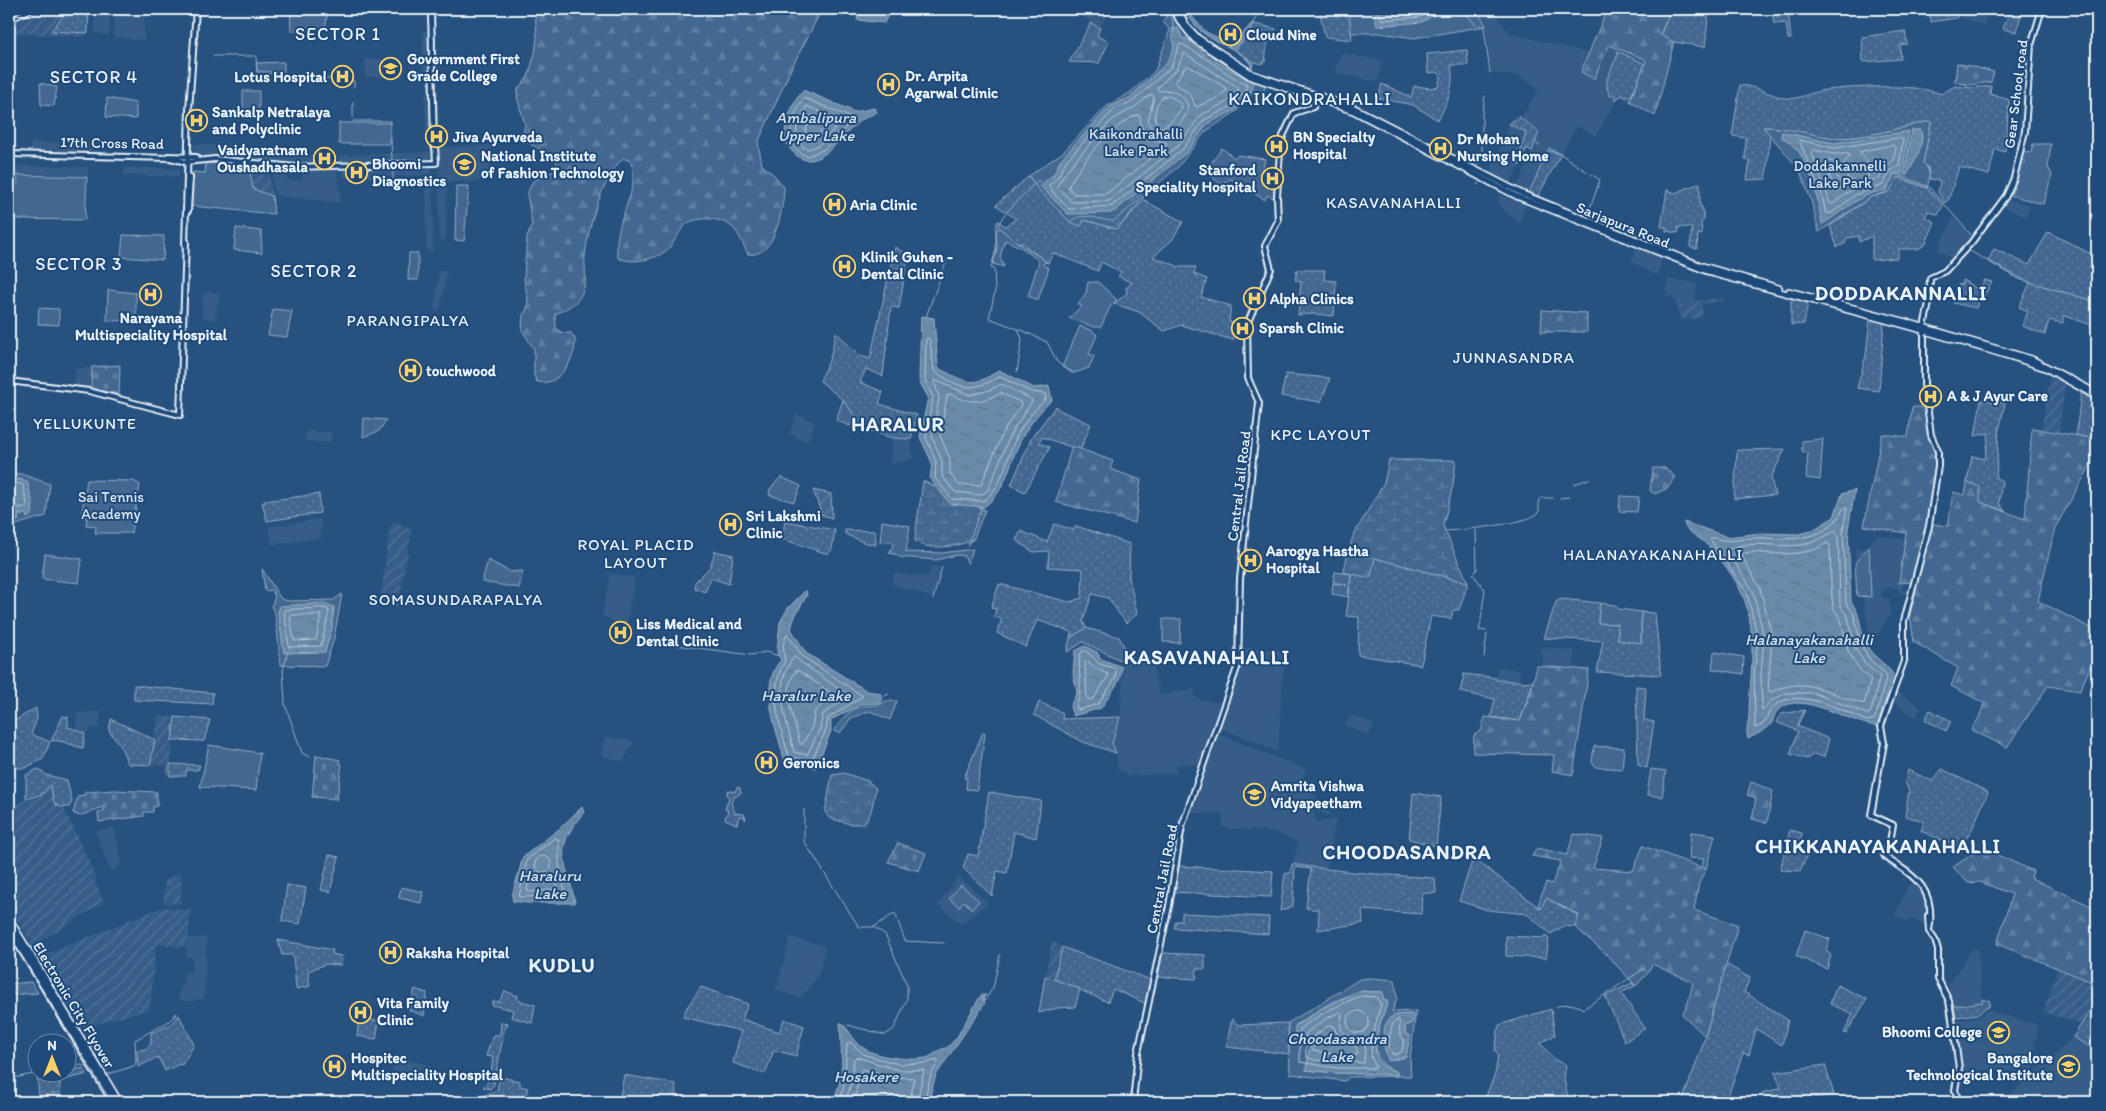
<svg xmlns="http://www.w3.org/2000/svg" width="2106" height="1111" font-family="Itim,sans-serif">
<style>
.built{fill:#355d88}
.industrial{fill:url(#industrial-furrows)}
.grass{fill:url(#grass-dots);stroke:#96acc4}
.forest{fill:url(#forest-firs);stroke:#96acc4}
.wetland{fill:url(#wetland-marsh);stroke:#96acc4}
.cemetery{fill:url(#cemetery-stones);stroke:#96acc4}
.park{fill:#436891;stroke:#96acc4;fill-rule:evenodd}
.garden{fill:url(#garden-furrows);stroke:#96acc4}
.water{fill:url(#water-ripples);stroke:#9db3c9}
.lines{fill:none;stroke-linecap:round;stroke-linejoin:round}
.shore{stroke:#b6c8d9;stroke-width:1}
.stream{stroke:#9db3c9;stroke-width:1}
.secondary-casing{stroke:#e8f1f8;stroke-width:8}
.primary-casing{stroke:#e8f1f8;stroke-width:8}
.highway-casing{stroke:#e8f1f8;stroke-width:9}
.secondary{stroke:#1f4a7a;stroke-width:4}
.primary{stroke:#1f4a7a;stroke-width:4.5}
.highway{stroke:#1f4a7a;stroke-width:5.5}
.rail{stroke:#e8f1f8;stroke-width:1}
.labels{text-anchor:middle;stroke-width:4;stroke-linejoin:round;paint-order:stroke}
.poi-label{font-size:15px;font-weight:bold;fill:#e8f1f8;stroke:#1f4a7a;text-anchor:start}
.street-label{font-size:15px;fill:#e8f1f8;stroke:#1f4a7a}
.park-label{font-size:15px;fill:#d8e3ee;stroke:#1f4a7a}
.water-label{font-size:16px;font-style:italic;fill:#d5e2ec;stroke:#1f4a7a}
.neighbourhood-label{font-size:16px;letter-spacing:1px;fill:#e8f1f8;stroke:#1f4a7a}
.quarter-label{font-size:18px;letter-spacing:1px;fill:#e8f1f8;stroke:#1f4a7a}
.district-label{font-size:20px;font-weight:bold;letter-spacing:1px;fill:#e8f1f8;stroke:#1f4a7a}
</style>
<defs>
<pattern id="industrial-furrows" width="10" height="10" patternUnits="userSpaceOnUse" patternTransform="scale(1.25)"><rect width="10" height="10" fill="#355d88"/><path d="M-1 1l2-2M0 10L10 0M9 11l2-2" fill="none" stroke="#52759a"/></pattern>
<pattern id="grass-dots" width="8" height="8" patternUnits="userSpaceOnUse" patternTransform="scale(1.25)"><rect width="8" height="8" fill="#436891"/><path d="M2 2h.1M6 6h.1" fill="none" stroke="#5e7ea1" stroke-width="1.8" stroke-linecap="round"/></pattern>
<pattern id="forest-firs" width="22" height="20" patternUnits="userSpaceOnUse" patternTransform="scale(1.25)"><rect width="22" height="20" fill="#436891"/><path d="M5 1l3.5 6h-7zM16 11l3.5 6h-7z" fill="#5e7ea1"/></pattern>
<pattern id="wetland-marsh" width="20" height="14" patternUnits="userSpaceOnUse" patternTransform="scale(1.25)"><rect width="20" height="14" fill="#436891"/><path d="M1 5h8M5 5V1M11 12h8M15 12V8" fill="none" stroke="#5e7ea1"/></pattern>
<pattern id="cemetery-stones" width="16" height="16" patternUnits="userSpaceOnUse" patternTransform="scale(1.25)"><rect width="16" height="16" fill="#436891"/><path d="M2 7V4a2 2 0 0 1 4 0v3zM10 15v-3a2 2 0 0 1 4 0v3z" fill="#5e7ea1"/></pattern>
<pattern id="garden-furrows" width="10" height="10" patternUnits="userSpaceOnUse" patternTransform="scale(1.25)"><rect width="10" height="10" fill="#436891"/><path d="M-1 1l2-2M0 10L10 0M9 11l2-2" fill="none" stroke="#5e7ea1"/></pattern>
<pattern id="water-ripples" width="26" height="14" patternUnits="userSpaceOnUse" patternTransform="scale(1.25)"><rect width="26" height="14" fill="#6b8aaa"/><path d="M2 4q2-2 4 0t4 0M15 11q2-2 4 0t4 0" fill="none" stroke="#5e7388"/></pattern>
</defs>
<rect width="100%" height="100%" fill="#27517f"/>
<filter id="ink" filterUnits="userSpaceOnUse"><feTurbulence type="fractalNoise" baseFrequency=".02" numOctaves="2"/><feDisplacementMap in="SourceGraphic" scale="10" xChannelSelector="R" yChannelSelector="G"/><feConvolveMatrix kernelMatrix="1 2 1 2 8 2 1 2 1" color-interpolation-filters="sRGB"/></filter>
<g filter="url(#ink)">
<path class="built" d="M 95,9 L 111,9 L 109,35 L 94,33 Z
M 115,9 L 145,9 L 144,41 L 113,37 Z
M 1080,9 L 1110,9 L 1100,28 L 1077,13 Z
M 1477,9 L 1493,9 L 1509,33 L 1589,53 L 1606,11 L 1674,42 L 1655,116 L 1619,96 L 1596,136 L 1577,126 L 1561,154 L 1549,148 L 1529,193 L 1517,188 L 1532,151 L 1527,149 L 1511,183 L 1490,173 L 1509,124 L 1518,116 L 1521,118 L 1539,88 L 1518,76 L 1491,73 L 1486,26 Z
M 1965,9 L 1989,9 L 1984,25 L 1963,19 Z
M 1222,24 L 1244,33 L 1233,45 L 1216,37 Z
M 423,31 L 428,31 L 429,78 L 423,78 Z
M 1342,53 L 1383,61 L 1377,82 L 1334,72 Z
M 365,59 L 402,59 L 403,76 L 365,77 Z
M 425,94 L 430,94 L 431,143 L 426,143 Z
M 31,142 L 99,144 L 99,152 L 31,150 Z
M 193,144 L 231,145 L 230,157 L 193,154 Z
M 491,145 L 490,181 L 439,182 L 438,147 Z
M 242,150 L 287,156 L 336,155 L 336,162 L 295,163 L 241,158 Z
M 431,152 L 431,160 L 341,162 L 340,155 Z
M 9,165 L 88,167 L 88,178 L 9,174 Z
M 124,167 L 179,169 L 179,177 L 124,175 Z
M 431,167 L 432,175 L 344,178 L 342,169 Z
M 272,169 L 286,170 L 287,180 L 302,180 L 302,171 L 337,169 L 341,203 L 275,196 Z
M 439,186 L 447,186 L 446,240 L 439,240 Z
M 426,187 L 433,187 L 433,252 L 426,251 Z
M 1499,194 L 1526,205 L 1519,224 L 1499,205 Z
M 2008,199 L 2030,205 L 2026,217 L 2000,206 Z
M 1953,217 L 1973,238 L 1954,259 L 1937,250 Z
M 1637,247 L 1662,257 L 1658,276 L 1632,262 Z
M 439,271 L 447,271 L 440,311 L 434,309 Z
M 1667,279 L 1697,283 L 1695,303 L 1677,307 L 1673,296 L 1666,296 Z
M 203,292 L 220,293 L 215,320 L 202,318 Z
M 92,367 L 91,389 L 75,385 L 75,369 Z
M 796,414 L 816,422 L 807,442 L 789,434 Z
M 306,431 L 332,432 L 330,443 L 305,441 Z
M 893,438 L 911,439 L 913,458 L 904,462 L 890,463 Z
M 321,519 L 321,538 L 273,545 L 268,527 Z
M 1877,535 L 1905,539 L 1899,582 L 1902,582 L 1903,590 L 1911,590 L 1909,595 L 1899,594 L 1899,588 L 1882,589 L 1882,598 L 1889,598 L 1891,613 L 1873,642 L 1870,641 L 1863,596 L 1857,596 L 1855,548 L 1865,548 Z
M 932,566 L 940,567 L 933,598 L 892,584 L 894,573 L 927,577 Z
M 610,573 L 635,578 L 626,628 L 602,615 Z
M 1541,647 L 1574,650 L 1575,669 L 1542,667 L 1543,655 L 1540,654 Z
M 1242,648 L 1285,650 L 1278,752 L 1219,727 L 1242,661 Z
M 1124,656 L 1152,659 L 1160,695 L 1195,689 L 1194,696 L 1201,700 L 1222,703 L 1201,764 L 1176,765 L 1177,773 L 1126,776 L 1125,771 L 1118,772 L 1116,753 L 1112,743 L 1120,717 Z
M 1497,667 L 1520,670 L 1519,682 L 1496,680 Z
M 1898,692 L 1921,707 L 1915,717 L 1893,701 Z
M 101,711 L 99,728 L 91,728 L 87,733 L 76,728 L 77,713 Z
M 1353,715 L 1374,724 L 1369,736 L 1344,725 Z
M 1219,734 L 1307,770 L 1301,779 L 1333,817 L 1314,811 L 1316,822 L 1334,819 L 1336,821 L 1326,871 L 1292,864 L 1299,843 L 1275,832 L 1222,828 L 1223,814 L 1191,813 L 1216,736 Z
M 606,736 L 634,741 L 623,762 L 601,755 Z
M 114,827 L 122,862 L 111,872 L 95,831 Z
M 958,877 L 989,903 L 961,924 L 938,905 Z
M 1915,880 L 1928,897 L 1926,925 L 1911,919 L 1909,922 L 1894,916 L 1908,886 Z
M 207,937 L 204,999 L 186,1002 L 178,998 L 185,972 L 192,971 L 192,957 L 186,956 L 188,938 Z
M 790,937 L 826,946 L 818,975 L 809,989 L 799,998 L 776,990 Z
M 1972,949 L 1978,949 L 1982,1002 L 1954,1006 L 1948,985 Z
M 1987,1010 L 2039,1025 L 2035,1043 L 1987,1038 L 1959,1040 L 1956,1020 L 1980,1017 Z
M 2073,1037 L 2097,1051 L 2097,1084 L 2091,1093 L 2097,1093 L 2097,1102 L 2003,1102 L 2032,1074 L 1993,1069 L 1961,1073 L 1959,1041 L 1987,1039 L 2035,1043 L 2034,1073 Z
M 396,1056 L 431,1066 L 426,1082 L 392,1070 Z"/>
<path class="industrial" d="M 38,9 L 69,9 L 52,30 L 88,33 L 85,37 L 9,33 L 9,23 L 24,17 Z
M 249,166 L 269,168 L 272,196 L 253,189 Z
M 1724,298 L 1724,301 L 1702,304 L 1703,316 L 1700,318 L 1680,320 L 1677,307 L 1701,300 Z
M 2051,373 L 2065,384 L 2059,432 L 2041,429 Z
M 394,521 L 412,530 L 398,608 L 380,601 L 390,527 Z
M 158,716 L 175,717 L 170,776 L 166,776 L 166,765 L 150,765 Z
M 51,785 L 54,803 L 65,810 L 96,877 L 94,879 L 104,902 L 33,946 L 9,906 L 9,810 L 26,799 L 42,794 Z
M 181,873 L 181,904 L 163,903 L 165,880 Z
M 162,907 L 191,910 L 188,938 L 187,947 L 156,945 L 150,1009 L 82,1028 L 41,956 Z
M 1052,941 L 1062,947 L 1054,979 L 1045,976 Z
M 2058,967 L 2097,984 L 2097,1000 L 2081,1025 L 2043,1012 Z"/>
<path class="grass" d="M 69,9 L 89,9 L 88,33 L 51,31 Z
M 1319,9 L 1349,9 L 1352,40 L 1325,37 Z
M 1671,9 L 1709,9 L 1705,47 L 1674,42 L 1660,36 Z
M 1772,9 L 1788,9 L 1791,39 L 1788,39 L 1786,23 L 1774,24 Z
M 1929,9 L 1958,9 L 1957,18 L 1931,22 Z
M 2010,9 L 2023,9 L 2016,32 L 2003,29 Z
M 1255,24 L 1276,29 L 1267,45 L 1265,62 L 1261,64 L 1252,61 L 1235,50 Z
M 1905,31 L 1907,44 L 1900,45 L 1901,59 L 1863,62 L 1862,37 Z
M 1467,50 L 1468,65 L 1451,65 C 1455,86 1448,101 1438,120 L 1413,105 L 1378,98 L 1382,84 L 1411,97 L 1414,86 L 1432,88 L 1438,86 L 1441,76 L 1437,72 L 1428,73 L 1427,54 Z
M 1617,51 L 1645,64 L 1632,95 L 1627,97 L 1621,95 L 1615,101 L 1615,95 L 1610,96 L 1607,88 L 1607,79 L 1618,54 Z
M 1740,85 C 1761,87 1768,95 1785,98 C 1797,101 1813,91 1826,90 C 1855,87 1915,83 1941,94 L 1955,86 L 1971,88 L 1991,86 L 1990,94 L 2009,100 L 2005,152 L 1995,149 L 1989,175 L 1959,167 L 1949,199 L 1945,203 L 1938,192 L 1940,181 L 1930,179 L 1928,168 L 1923,163 L 1931,123 L 1929,121 C 1900,128 1870,137 1841,138 C 1817,139 1790,127 1763,127 L 1770,135 L 1766,179 L 1747,180 L 1750,161 L 1745,160 L 1746,138 L 1732,136 Z
M 1549,148 L 1561,154 L 1538,196 L 1529,193 Z
M 1029,176 L 1038,189 L 1081,226 L 1084,220 L 1117,229 L 1144,200 L 1183,222 L 1172,240 L 1153,257 L 1180,267 L 1196,267 L 1194,274 L 1207,279 L 1201,297 L 1231,306 L 1229,322 L 1239,324 L 1233,340 L 1181,325 L 1164,331 L 1139,312 L 1114,304 L 1127,293 L 1126,288 L 1132,283 L 1118,276 L 1121,272 L 1101,262 L 1098,271 L 1053,253 L 1048,263 L 1023,244 L 1012,240 L 996,224 L 998,221 L 1005,226 L 1016,219 L 996,205 Z
M 1897,177 L 1927,188 L 1943,205 L 1938,215 L 1928,211 L 1925,217 L 1935,222 L 1925,245 L 1918,249 L 1899,249 L 1897,258 L 1872,260 L 1872,236 L 1859,242 L 1859,236 L 1847,238 L 1845,244 L 1837,247 L 1830,226 L 1871,197 L 1887,193 Z
M 1700,183 L 1700,207 L 1702,207 L 1704,220 L 1701,222 L 1702,235 L 1698,234 L 1697,249 L 1690,247 L 1692,228 L 1679,227 L 1678,233 L 1666,231 L 1666,227 L 1661,227 L 1667,190 L 1675,193 Z
M 2048,232 L 2097,257 L 2097,327 L 2063,315 L 2063,323 L 2049,320 L 2045,335 L 2022,326 L 2028,311 L 2019,307 L 2030,283 L 1988,261 L 1994,249 L 2029,265 Z
M 895,247 L 908,255 L 899,308 L 891,307 L 883,376 L 866,369 L 860,382 L 883,392 L 879,404 L 917,415 L 911,439 L 893,438 L 866,430 L 843,400 L 820,381 L 830,358 L 836,332 L 860,356 L 870,359 Z
M 1297,270 L 1325,270 L 1324,280 L 1336,281 L 1334,316 L 1313,314 L 1298,315 L 1301,281 L 1295,280 Z
M 1963,280 L 1980,291 L 1984,280 L 1992,282 L 1984,296 L 1980,295 L 1976,308 L 1953,303 L 1959,284 L 1961,285 Z
M 1791,297 L 1808,302 L 1804,324 L 1791,325 Z
M 1870,319 L 1884,322 L 1879,391 L 1857,388 L 1866,355 Z
M 1286,374 L 1330,378 L 1321,402 L 1281,396 Z
M 2081,393 L 2095,401 L 2091,438 L 2076,435 Z
M 1981,400 L 2005,403 L 1999,431 L 1996,478 L 2002,481 L 1999,503 L 2005,511 L 1980,502 L 1967,482 L 1972,456 L 1985,459 L 1989,433 L 1975,436 Z
M 1056,406 L 1059,410 L 1091,424 L 1080,450 L 1042,437 L 1039,443 L 1050,447 L 1025,492 L 1011,485 L 1032,437 Z
M 1785,449 L 1771,478 L 1775,495 L 1734,499 L 1737,450 Z
M 319,494 L 320,513 L 267,521 L 262,503 L 265,503 L 264,501 Z
M 785,521 L 835,530 L 832,549 L 828,554 L 782,539 Z
M 1054,524 L 1074,530 L 1076,526 L 1130,544 L 1129,577 L 1137,614 L 1126,623 L 1108,598 L 1092,594 L 1083,621 L 1086,628 L 1070,638 L 1071,632 L 1037,620 L 1026,647 L 997,633 L 1002,619 L 994,617 L 996,609 L 991,608 L 999,584 L 1069,602 L 1082,598 L 1083,569 L 1048,567 L 1049,551 L 1033,552 L 1016,540 L 1021,531 L 1047,542 Z
M 715,551 L 733,555 L 729,584 L 711,578 L 705,592 L 694,588 L 695,582 L 710,567 Z
M 1375,558 L 1468,583 L 1459,610 L 1453,610 L 1451,619 L 1431,616 L 1421,665 L 1358,655 L 1359,617 L 1346,616 L 1352,574 L 1370,577 Z
M 1561,599 L 1600,603 L 1598,623 L 1618,624 L 1618,640 L 1641,642 L 1641,612 L 1655,613 L 1661,675 L 1597,672 L 1603,641 L 1544,638 L 1556,602 Z
M 1464,674 L 1496,678 L 1496,680 L 1533,682 L 1520,721 L 1491,717 L 1495,699 L 1460,692 Z
M 134,685 L 213,693 L 212,704 L 134,700 Z
M 1636,686 L 1646,687 L 1644,720 L 1654,722 L 1647,768 L 1638,765 Z
M 1039,702 L 1063,713 L 1062,719 L 1120,717 L 1112,743 L 1116,753 L 1083,742 L 1034,715 Z
M 36,708 L 37,719 L 31,734 L 50,742 L 43,759 L 25,768 L 9,768 L 9,724 Z
M 1805,710 L 1797,726 L 1829,739 L 1824,757 L 1814,754 L 1807,759 L 1790,754 L 1798,731 L 1776,722 L 1781,714 Z
M 63,716 L 68,717 L 68,727 L 85,733 L 83,748 C 72,746 62,739 51,741 Z
M 175,717 L 210,720 L 204,741 L 172,740 Z
M 111,719 L 155,740 L 150,765 L 128,764 L 120,745 L 109,731 Z
M 170,764 L 200,765 L 198,770 L 186,770 L 186,776 L 170,776 Z
M 38,769 L 46,775 L 67,780 L 72,802 L 69,807 L 60,807 L 54,803 L 50,785 L 42,794 L 26,799 L 26,775 Z
M 1942,769 L 1988,792 L 1972,829 L 1960,848 L 1921,831 L 1924,821 L 1905,816 L 1909,791 L 1905,782 L 1908,770 L 1932,781 Z
M 989,792 L 1041,801 L 1036,838 L 1014,832 L 1007,873 L 997,871 L 992,896 L 963,868 L 968,854 L 978,856 Z
M 1413,793 L 1441,797 L 1436,846 L 1409,839 Z
M 1790,830 L 1802,833 L 1799,849 L 1809,851 L 1800,871 L 1780,870 Z
M 329,855 L 339,857 L 330,892 L 321,890 Z
M 1473,858 L 1541,909 L 1545,897 L 1579,916 L 1575,927 L 1564,926 L 1551,934 L 1527,914 L 1488,910 L 1459,901 Z
M 1292,864 C 1340,872 1386,875 1435,878 L 1436,893 L 1422,893 L 1421,914 L 1362,910 L 1363,923 L 1318,930 L 1319,910 L 1306,908 L 1311,869 L 1295,867 L 1293,906 L 1280,911 L 1285,874 L 1290,873 Z
M 1179,866 L 1273,871 L 1271,897 L 1174,892 Z
M 287,885 L 306,888 L 300,924 L 282,921 Z
M 1182,913 L 1269,917 L 1268,934 L 1174,928 L 1176,921 L 1182,921 Z
M 1545,935 L 1549,939 L 1546,958 L 1506,956 L 1506,936 L 1545,938 Z
M 278,940 L 333,950 L 332,954 L 342,956 L 341,965 L 326,964 L 308,971 L 310,986 L 296,989 L 293,955 L 282,955 Z
M 1062,947 L 1151,980 L 1147,1004 L 1113,989 L 1108,1002 L 1054,979 Z
M 1162,953 L 1205,955 L 1205,969 L 1197,969 L 1196,979 L 1158,977 Z
M 1726,964 L 1750,978 L 1744,992 L 1788,1020 L 1782,1045 L 1756,1029 L 1749,1055 L 1743,1053 L 1726,1102 L 1682,1102 L 1702,1047 Z
M 31,982 L 38,993 L 9,995 L 9,984 Z
M 1632,983 L 1635,986 L 1621,993 L 1645,1028 L 1625,1042 L 1605,996 Z
M 1837,985 L 1867,999 L 1846,1034 L 1844,1033 L 1853,1014 L 1830,1004 Z
M 701,987 L 748,1004 L 742,1019 L 779,1032 L 784,1019 L 804,1026 L 796,1056 L 774,1050 L 765,1074 L 733,1063 L 741,1031 L 683,1017 C 686,1005 695,998 701,987 Z
M 415,989 L 427,993 L 424,1016 L 409,1010 Z
M 505,991 L 518,996 L 517,1000 L 535,1005 L 532,1023 L 511,1017 L 513,1010 L 492,1005 L 492,1001 L 499,1002 Z
M 1982,999 L 1990,1001 L 1989,1007 L 1985,1008 L 1979,1014 L 1956,1017 L 1954,1006 L 1982,1002 Z
M 2097,1000 L 2097,1051 L 2073,1037 Z
M 1551,1009 L 1555,1035 L 1540,1043 L 1555,1060 L 1566,1065 L 1564,1079 L 1569,1102 L 1541,1102 L 1517,1099 L 1515,1102 L 1486,1096 L 1495,1074 L 1498,1055 L 1495,1050 L 1499,1025 Z
M 179,1015 L 194,1045 L 182,1065 L 179,1064 L 165,1071 L 158,1057 L 138,1067 L 137,1050 L 146,1049 L 151,1043 L 151,1033 L 170,1025 Z
M 359,1018 L 379,1021 L 376,1039 L 357,1036 Z
M 1232,1019 L 1238,1025 L 1288,1023 L 1289,1054 L 1226,1047 Z
M 501,1022 L 508,1023 L 504,1031 L 494,1085 L 490,1089 L 483,1087 C 493,1079 491,1067 493,1057 L 486,1056 L 493,1035 L 500,1035 Z
M 1825,1065 L 1834,1095 L 1785,1102 L 1764,1102 L 1762,1093 L 1781,1088 L 1775,1072 Z
M 83,1068 L 87,1074 L 60,1081 L 60,1093 L 39,1096 L 37,1074 L 68,1074 L 68,1069 L 69,1071 Z
M 624,1075 L 676,1084 L 675,1102 L 619,1102 Z
M 500,1077 L 520,1081 L 520,1086 L 528,1088 L 523,1102 L 473,1102 L 472,1100 L 497,1090 Z"/>
<path class="forest" d="M 535,9 L 822,9 L 790,71 L 758,143 L 762,165 L 774,175 L 784,187 C 784,207 775,259 748,254 C 743,245 740,234 732,227 C 722,218 700,216 688,223 C 680,229 675,241 669,248 C 658,260 632,264 618,258 C 610,223 644,188 630,161 L 623,158 C 601,182 589,223 585,255 C 584,268 588,281 582,293 C 577,305 565,309 555,314 L 556,328 L 562,333 L 571,333 L 575,339 C 577,357 558,390 536,381 L 534,374 L 534,349 L 522,330 L 523,315 L 527,309 L 528,301 L 524,279 L 525,262 L 527,238 L 532,224 L 527,194 L 533,181 L 554,171 L 557,163 L 554,157 L 522,139 L 525,125 L 517,97 L 518,89 L 528,77 L 535,53 L 537,38 Z
M 1607,9 L 1671,9 L 1660,35 L 1674,42 L 1655,116 L 1630,101 L 1646,61 L 1645,59 L 1609,45 L 1594,79 L 1581,72 Z
M 1091,23 L 1100,28 L 1097,36 L 1109,42 L 1099,63 L 1069,62 Z
M 1542,310 L 1587,313 L 1587,332 L 1541,332 Z
M 1912,407 L 1926,407 L 1927,430 L 1936,457 L 1925,534 L 1912,582 L 1899,583 L 1906,533 L 1864,526 L 1882,434 L 1908,437 Z
M 2032,428 L 2097,439 L 2097,454 L 2055,528 L 2038,601 L 2095,630 L 2089,637 L 2097,641 L 2097,650 L 2080,691 L 2048,686 L 2007,747 L 1971,730 L 1979,718 L 1984,703 L 1951,686 L 1958,668 L 1914,642 L 1910,615 L 1932,524 L 1948,526 L 1953,492 L 1965,495 L 1967,482 L 1980,487 L 1980,502 L 2025,519 Z
M 1072,446 L 1113,461 L 1110,469 L 1141,480 L 1135,523 L 1056,502 Z
M 1537,666 L 1589,670 L 1573,775 L 1552,771 L 1554,755 L 1473,753 L 1474,735 L 1481,731 L 1485,717 L 1520,721 L 1530,695 Z
M 1751,782 L 1773,791 L 1767,823 L 1752,819 L 1756,798 L 1747,795 Z
M 1574,834 L 1603,838 L 1593,868 L 1633,871 L 1643,846 L 1706,869 L 1699,883 L 1694,910 L 1738,925 L 1705,1036 L 1682,1014 L 1688,1003 L 1693,982 L 1652,964 L 1648,973 L 1636,986 L 1604,952 L 1575,927 L 1579,915 L 1546,898 L 1541,909 L 1538,905 L 1546,882 L 1552,884 L 1561,861 L 1532,856 L 1537,848 L 1567,855 Z
M 1982,848 L 2033,871 L 2031,878 L 2095,908 L 2090,926 L 2097,932 L 2097,984 L 1997,944 L 2012,894 L 1980,882 L 1968,883 L 1953,867 Z"/>
<path class="wetland" d="M 1151,189 L 1117,229 L 1084,220 L 1081,226 L 1070,222 L 1074,216 Z
M 1389,460 L 1456,460 L 1453,485 L 1443,526 L 1468,583 L 1375,558 L 1370,578 L 1343,572 L 1353,536 L 1384,483 Z
M 923,481 L 985,510 L 973,540 C 959,546 928,552 915,541 C 916,520 921,502 923,481 Z
M 844,773 L 868,781 L 876,788 L 871,812 L 864,824 L 850,824 L 829,818 L 825,812 L 832,775 Z"/>
<path class="cemetery" d="M 1957,63 L 1994,72 L 1991,82 L 1969,85 L 1955,82 Z
M 120,365 L 119,394 L 91,389 L 92,367 Z
M 1653,468 L 1665,468 L 1675,477 L 1668,488 L 1655,494 L 1650,491 Z
M 316,755 L 340,760 L 339,763 L 342,764 L 337,799 L 312,797 Z
M 115,790 L 157,792 L 157,806 L 153,807 L 153,812 L 144,812 L 144,816 L 99,822 L 98,813 L 104,811 L 103,807 L 79,816 L 73,813 L 78,796 L 85,795 L 85,792 Z
M 898,843 L 926,853 L 919,871 L 888,862 Z"/>
<path class="park" d="M 290,9 L 328,9 L 325,29 L 291,31 Z
M 1170,9 C 1177,14 1181,30 1189,38 C 1207,55 1243,75 1266,84 L 1263,95 L 1252,94 L 1237,111 L 1205,132 L 1178,167 L 1114,221 C 1100,221 1083,210 1070,222 L 1038,189 L 1029,176 L 1063,152 L 1106,107 L 1131,92 L 1155,71 L 1170,30 L 1163,22 Z
M 1349,9 L 1477,9 L 1486,26 L 1414,38 L 1380,33 L 1351,33 Z
M 284,62 L 284,73 L 257,71 L 256,63 Z
M 40,83 L 57,87 L 54,106 L 41,105 Z
M 243,91 L 259,91 L 259,118 L 243,118 Z
M 107,98 L 136,103 L 136,119 L 106,117 Z
M 1929,121 L 1931,123 L 1923,163 C 1931,170 1930,178 1927,188 L 1897,177 L 1890,191 L 1871,197 L 1819,232 L 1811,200 L 1799,169 L 1763,127 C 1789,127 1813,136 1838,138 C 1862,139 1905,127 1929,121 Z
M 339,123 L 390,123 L 390,144 L 339,144 Z
M 2033,144 L 2051,144 L 2048,167 L 2052,175 L 2043,204 L 2010,195 L 2021,163 L 2025,164 L 2026,162 L 2022,160 L 2024,152 L 2031,153 Z
M 1222,148 L 1234,158 L 1238,155 L 1265,159 L 1263,169 L 1275,172 L 1274,198 L 1267,195 L 1265,200 L 1231,179 L 1220,184 L 1210,175 L 1213,172 L 1207,169 Z
M 206,163 L 249,166 L 253,189 L 272,196 L 274,214 L 191,206 L 193,172 L 205,173 Z
M 18,175 L 87,177 L 85,220 L 9,219 L 9,199 L 17,185 Z
M 456,186 L 469,186 L 464,241 L 455,240 Z
M 236,228 L 261,231 L 262,253 L 234,250 Z
M 1000,228 C 1014,242 1032,251 1048,263 L 1044,262 L 1043,265 L 1049,268 L 1038,300 L 1028,296 L 1039,261 L 1022,248 L 1005,240 L 1000,257 L 1004,267 L 993,264 L 997,250 L 996,230 Z
M 123,235 L 164,236 L 163,260 L 121,257 Z
M 409,253 L 418,253 L 418,280 L 408,280 Z
M 1088,282 L 1098,282 L 1117,300 L 1110,307 L 1101,327 L 1094,327 L 1069,318 L 1082,306 L 1078,304 L 1086,293 Z
M 108,290 L 136,293 L 136,320 L 107,321 Z
M 39,308 L 59,309 L 59,325 L 38,324 Z
M 273,309 L 292,311 L 287,337 L 268,335 Z
M 1080,326 L 1093,331 L 1097,335 L 1089,354 L 1094,356 L 1089,368 L 1075,373 L 1062,367 Z
M 843,400 L 855,416 L 850,426 L 836,420 Z
M 364,418 L 386,420 L 379,431 L 363,437 Z
M 1823,439 L 1820,480 L 1806,478 L 1808,453 L 1802,451 L 1802,441 Z
M 9,473 L 21,474 L 50,484 L 46,516 C 35,520 18,522 9,530 Z
M 781,477 L 801,486 L 794,502 L 769,495 L 770,489 Z
M 87,480 L 134,481 L 140,485 L 131,533 L 95,533 L 96,526 L 86,525 L 87,518 L 81,517 Z
M 1620,496 L 1639,497 L 1637,512 L 1619,511 Z
M 882,521 L 910,526 L 906,552 L 942,553 L 973,549 L 968,564 L 964,556 L 957,555 L 936,560 L 899,557 L 898,555 L 889,553 L 894,544 L 889,541 L 880,543 Z
M 845,530 L 875,531 L 876,545 L 863,542 L 845,534 Z
M 1869,546 L 1871,597 L 1857,596 L 1855,563 Z
M 45,554 L 82,559 L 79,583 L 42,579 Z
M 488,560 L 510,572 L 523,571 L 519,588 L 482,582 Z
M 262,569 L 281,599 L 288,601 L 334,600 L 342,594 L 334,638 L 325,666 L 281,665 L 275,613 L 271,607 L 275,597 L 272,590 L 265,591 Z
M 1335,572 L 1351,574 L 1348,597 L 1332,594 L 1333,583 L 1347,585 L 1333,582 Z
M 1600,603 L 1614,605 L 1619,609 L 1641,612 L 1641,643 L 1618,640 L 1618,624 L 1598,623 Z
M 1163,619 L 1181,619 L 1180,643 L 1163,642 Z
M 1086,628 L 1119,637 L 1130,657 L 1124,656 L 1124,662 L 1083,642 L 1067,652 L 1070,638 Z
M 1714,652 L 1744,657 L 1743,674 L 1712,669 Z
M 886,701 L 897,701 L 890,720 L 870,711 L 851,718 L 840,733 L 834,731 C 841,720 849,708 864,706 C 872,705 879,707 886,701 Z
M 983,732 L 985,734 L 977,790 L 966,789 L 967,778 L 964,778 Z
M 209,745 L 260,753 L 256,790 L 200,787 Z
M 1594,746 L 1624,748 L 1622,769 L 1595,767 L 1592,762 Z
M 1651,769 L 1666,771 L 1662,797 L 1647,795 Z
M 737,787 L 740,788 L 741,793 L 733,798 L 731,803 L 735,813 L 744,814 L 746,818 L 745,820 L 745,817 L 739,816 L 737,824 L 725,819 L 728,810 L 725,809 L 729,798 L 727,794 L 728,790 L 735,792 Z
M 1691,832 L 1715,835 L 1706,869 L 1702,867 L 1704,859 L 1689,858 Z
M 961,885 L 979,901 L 972,909 L 964,901 L 959,907 L 949,898 Z
M 401,887 L 423,892 L 421,903 L 399,898 Z
M 1805,930 L 1830,939 L 1826,950 L 1831,955 L 1827,969 L 1796,956 Z
M 1045,976 L 1080,989 L 1075,1007 L 1057,1008 L 1039,1013 Z
M 1371,978 L 1395,980 L 1397,998 L 1392,1012 L 1416,1011 L 1410,1059 L 1411,1076 L 1349,1077 L 1345,1081 L 1290,1074 L 1288,1023 L 1360,979 ZM 1359,991 L 1382,992 L 1383,999 L 1388,1002 C 1378,1028 1363,1060 1397,1072 L 1397,1075 L 1336,1073 L 1306,1070 L 1310,1046 L 1297,1024 L 1328,1004 ZM 1411,1014 L 1414,1017 L 1410,1024 L 1405,1025 L 1406,1057 L 1389,1060 L 1384,1046 L 1391,1018 Z"/>
<path class="garden" d="M 1518,116 L 1539,132 L 1532,151 L 1527,148 L 1519,166 L 1518,162 L 1526,132 L 1509,124 Z
M 813,490 L 831,494 L 832,518 L 822,515 Z
M 1930,710 L 1951,721 L 1946,731 L 1925,720 Z"/>
<path class="water" d="M 859,9 L 891,9 L 884,23 L 857,20 Z
M 1181,9 L 1185,9 L 1206,32 L 1233,45 L 1252,23 L 1255,24 L 1235,50 L 1253,63 L 1252,68 C 1246,50 1216,44 1202,32 C 1194,25 1189,16 1181,9 Z
M 1373,9 L 1443,9 L 1422,22 L 1377,26 Z
M 1178,28 L 1183,39 L 1186,38 L 1210,58 L 1254,83 L 1251,92 L 1235,110 L 1207,124 L 1187,152 L 1115,211 L 1110,213 L 1068,214 L 1040,186 L 1054,174 L 1061,159 L 1104,113 L 1111,106 L 1129,98 L 1167,63 L 1174,47 L 1172,29 Z
M 803,90 L 855,112 L 874,108 L 877,112 C 871,115 864,118 860,121 C 842,134 816,178 793,152 C 787,146 784,140 785,132 C 787,119 794,99 803,90 Z
M 1912,130 L 1921,130 C 1925,146 1914,162 1907,175 L 1904,175 Z
M 1909,131 L 1902,174 L 1895,173 L 1887,190 C 1861,192 1843,212 1822,224 C 1817,194 1810,151 1781,137 L 1782,132 L 1834,143 Z
M 921,316 L 934,318 L 938,368 C 965,381 971,390 999,370 L 1034,388 L 1049,386 L 1052,400 C 1040,411 1029,424 1021,440 C 1008,464 1008,489 984,507 L 950,504 L 930,479 L 932,463 L 920,437 L 928,397 L 919,381 Z
M 9,477 L 27,481 L 33,504 L 32,514 L 27,518 L 25,513 L 21,516 L 19,513 L 18,521 L 12,519 L 9,524 Z
M 1855,490 L 1848,529 L 1851,602 C 1862,616 1859,627 1865,642 C 1871,657 1885,662 1893,674 L 1878,726 C 1851,725 1801,688 1778,710 C 1774,713 1774,720 1771,724 C 1766,731 1756,734 1748,739 C 1745,730 1749,723 1749,713 C 1750,674 1758,633 1743,596 C 1735,577 1719,556 1705,543 C 1699,537 1684,531 1684,522 L 1728,537 L 1760,533 L 1799,534 L 1811,531 L 1834,517 L 1842,494 Z
M 806,590 L 807,595 L 795,616 L 791,629 L 806,653 L 867,691 L 880,693 L 883,699 L 881,703 L 861,704 L 831,720 L 831,731 L 816,768 L 785,762 C 778,733 757,686 781,660 L 777,652 L 780,622 L 788,608 Z
M 324,603 L 334,607 L 332,628 L 325,652 L 284,653 L 278,612 L 280,606 Z
M 1085,646 L 1097,652 L 1101,659 L 1122,667 L 1119,681 L 1101,708 L 1073,716 L 1070,707 L 1077,692 L 1073,673 L 1075,651 Z
M 582,807 L 584,812 C 550,853 567,859 575,903 L 527,903 L 513,901 L 512,896 L 523,857 L 559,829 Z
M 1359,991 L 1383,992 L 1383,999 L 1388,1002 C 1382,1015 1372,1045 1377,1058 C 1380,1065 1390,1070 1397,1072 L 1397,1075 L 1336,1073 L 1306,1070 L 1310,1046 L 1308,1044 L 1294,1044 L 1295,1026 L 1324,1007 Z
M 981,995 L 986,995 L 983,998 L 985,1003 L 936,1075 L 928,1102 L 833,1102 L 839,1085 L 842,1064 L 840,1023 L 842,1023 C 849,1030 854,1041 862,1047 C 874,1057 911,1061 926,1058 C 934,1056 939,1048 947,1048 L 957,1037 Z
M 1412,1014 L 1414,1017 L 1412,1023 L 1405,1026 L 1405,1033 L 1410,1036 L 1406,1057 L 1389,1061 C 1383,1050 1380,1026 1391,1017 C 1396,1014 1406,1014 1412,1014 Z"/>
<g class="lines">
<path class="shore" d="M 1378,9 L 1382,20 L 1420,17 L 1434,9
M 1180,44 C 1188,44 1233,79 1247,85 L 1247,89 L 1232,106 L 1204,120 L 1183,149 L 1112,206 L 1069,209 L 1055,195 L 1049,185 L 1058,177 L 1066,161 L 1108,116 L 1114,110 L 1132,102 L 1171,67 Z
M 1184,53 L 1237,87 L 1238,91 L 1228,101 L 1200,116 L 1179,145 L 1109,201 L 1072,202 L 1057,186 L 1071,165 L 1112,120 L 1135,107 L 1151,94 L 1154,97 L 1148,121 C 1156,148 1186,125 1188,107 C 1185,94 1171,88 1159,91 L 1157,88 L 1176,70 Z
M 1186,66 L 1189,66 L 1226,88 L 1226,91 L 1213,100 L 1196,107 L 1190,94 L 1175,83 Z
M 1164,96 C 1171,95 1180,101 1182,108 L 1171,122 L 1162,128 C 1150,123 1155,101 1164,96 Z
M 804,98 L 854,119 L 823,150 L 807,156 C 780,146 792,115 804,98 Z
M 807,106 L 842,121 L 819,145 L 808,149 L 803,147 L 796,136 L 797,127 Z
M 1137,115 L 1140,116 C 1140,132 1150,141 1166,142 L 1167,145 L 1106,194 L 1074,194 L 1068,187 C 1083,161 1109,127 1137,115 Z
M 813,116 L 827,122 L 828,124 L 814,138 L 809,141 L 804,136 L 810,117 Z
M 1900,138 L 1903,140 L 1899,166 L 1891,170 L 1883,185 L 1855,195 L 1832,213 L 1826,214 L 1822,195 L 1799,140 L 1834,148 Z
M 1893,145 L 1896,148 L 1893,161 L 1886,166 L 1879,179 L 1867,181 L 1870,166 L 1860,152 Z
M 1815,150 L 1833,154 L 1849,154 L 1849,157 C 1834,172 1847,178 1859,184 L 1833,204 L 1830,203 L 1812,153 Z
M 1827,160 L 1836,163 L 1836,175 L 1843,186 L 1838,191 L 1835,190 L 1825,164 Z
M 928,338 L 930,340 L 934,371 C 962,390 970,392 1000,377 L 1032,392 L 1045,394 L 1046,399 C 1034,410 1022,424 1015,440 C 1006,460 1002,488 983,501 L 952,499 L 935,478 L 936,462 L 926,437 L 933,397 L 925,380 L 926,340 Z
M 934,380 L 970,395 L 990,390 L 1001,384 L 1033,400 L 1010,435 L 988,490 L 981,495 L 955,492 L 942,476 L 942,461 L 932,437 L 939,398 Z
M 1001,393 L 1020,402 L 1021,405 L 1003,432 L 981,485 L 959,485 L 950,474 L 950,459 L 940,436 L 947,396 L 950,394 C 971,404 981,403 1001,393 Z
M 9,481 L 23,485 L 27,504 L 26,507 L 17,508 L 9,516
M 1847,508 L 1843,529 L 1846,603 L 1854,614 L 1861,645 L 1870,660 L 1887,675 L 1875,719 L 1867,721 C 1843,711 1799,686 1774,706 C 1766,713 1768,725 1755,728 L 1754,673 L 1758,639 L 1747,593 L 1710,539 L 1713,538 C 1736,544 1742,537 1763,538 C 1793,540 1829,541 1843,509 Z
M 1835,531 L 1838,536 L 1840,605 L 1848,617 L 1855,648 L 1865,664 L 1880,676 L 1871,712 L 1867,714 L 1814,693 L 1786,693 L 1771,701 L 1762,710 L 1761,674 L 1764,637 L 1753,591 L 1727,550 C 1749,539 1778,548 1802,545 C 1814,543 1823,537 1835,531 Z
M 1827,543 L 1830,545 L 1831,585 L 1833,608 L 1841,620 L 1848,651 L 1859,669 L 1871,679 L 1864,704 C 1829,695 1808,674 1771,692 L 1768,690 L 1772,637 L 1760,588 L 1741,555 C 1751,550 1762,553 1772,554 C 1790,554 1812,554 1827,543 Z
M 323,608 L 328,609 L 329,612 L 321,646 L 289,647 L 284,610 Z
M 293,615 L 321,615 L 316,640 L 294,641 L 290,617 Z
M 787,634 L 803,657 L 863,696 L 828,718 L 826,730 L 811,762 L 789,757 C 780,724 767,693 785,661 L 783,646 Z
M 1085,651 C 1091,654 1093,658 1097,662 C 1103,667 1112,665 1116,671 L 1115,679 L 1098,704 L 1078,710 L 1076,707 C 1084,687 1077,675 1080,654 Z
M 794,657 L 849,696 L 823,714 L 820,729 L 807,755 L 794,752 C 787,721 771,684 794,657 Z
M 1088,661 L 1095,668 L 1109,675 L 1094,698 L 1089,700 L 1087,698 L 1085,663 Z
M 796,671 L 799,671 L 834,695 L 815,711 L 812,727 L 802,745 L 800,743 C 795,722 780,690 796,671 Z
M 555,838 L 559,840 L 559,864 L 566,896 L 519,897 L 527,860 Z
M535 864a8 8 0 1 1 16 0a8 8 0 1 1-16 0Z
M 532,875 L 543,879 L 555,876 L 558,889 L 528,892 L 527,889 Z
M 1360,996 L 1376,997 L 1381,1004 L 1372,1039 L 1371,1056 L 1376,1068 L 1337,1068 L 1300,1062 L 1300,1028 L 1327,1011 Z
M1347 1022a11 11 0 1 1 22 0a11 11 0 1 1-22 0Z
M 1340,1012 L 1342,1015 C 1336,1038 1351,1036 1366,1040 L 1364,1063 L 1314,1060 L 1306,1056 L 1306,1033 L 1326,1019 Z
M 1399,1020 L 1400,1034 L 1404,1040 L 1402,1052 L 1393,1055 C 1386,1045 1390,1034 1393,1023 Z
M 1330,1025 L 1333,1026 L 1341,1041 L 1357,1047 L 1357,1055 L 1338,1055 L 1313,1051 L 1313,1037 Z
M 839,1102 L 844,1086 L 847,1044 L 850,1042 L 865,1055 L 899,1064 L 927,1063 L 938,1060 L 938,1063 L 931,1074 L 924,1102
M 845,1102 L 850,1087 L 854,1059 L 856,1057 L 899,1070 L 924,1070 L 917,1102
M 853,1102 L 862,1069 L 897,1077 L 914,1078 L 910,1102"/>
<path class="stream" d="M 1171,9 L 1174,31
M 1462,9 L 1476,25
M 1253,23 L 1260,9
M 1479,25 L 1484,27 L 1490,73
M 213,56 L 256,56 L 257,73 L 354,81 L 354,87
M 353,118 L 353,102
M 353,121 L 390,121 L 392,161
M 1536,143 L 1540,146
M 1549,151 L 1561,154 L 1587,172
M 393,168 L 393,184
M 1477,169 L 1482,151 L 1482,114 L 1485,96
M 1893,173 L 1929,187 L 1973,237
M 1478,183 L 1478,185
M 1132,202 L 1143,192
M 1587,217 L 1600,180 L 1591,174
M 1973,244 L 1968,250 L 2019,279 L 2097,302
M 926,317 L 947,259
M 1019,329 L 1047,342 L 1057,362 L 1073,374
M 1017,372 L 1022,339 L 1018,329 L 989,318 L 995,291 L 994,269 L 991,268 L 996,249 L 996,228 L 1004,215 L 1037,181 L 1040,182
M 1574,484 L 1589,479
M 1541,498 L 1553,498
M 1560,498 L 1570,497
M 1476,530 L 1477,570 L 1473,574 L 1485,590 L 1482,610
M 1445,531 C 1462,530 1531,524 1539,512 L 1539,499
M 968,545 L 982,506
M 933,599 L 942,567
M 1481,620 L 1482,612
M 1481,622 L 1479,630 L 1486,631
M 661,643 L 751,655 L 766,652 L 779,656
M 288,652 L 283,670 L 285,704 L 302,753 L 310,757
M 1484,657 L 1487,634
M 882,697 L 889,694
M 804,809 L 804,841 L 859,927 L 874,927 L 895,913 L 905,941 L 944,943
M 984,1001 L 993,988 L 1000,955
M 1556,1007 C 1564,1003 1575,1003 1583,1009 L 1645,968
M 848,1025 L 885,1035 L 894,1029 L 907,999 L 907,985 L 885,934 L 874,927
M 68,1068 L 81,1065 L 89,1068
M 105,1073 L 109,1074 L 134,1066 L 136,1062 L 135,1040 L 168,1022 L 177,1013
M 9,1079 L 38,1073"/>
<defs>
<path id="secondary" d="M 431,9 L 434,146
M 431,17 L 432,44
M 9,154 L 170,158 L 186,162 L 215,159 L 295,167 L 436,163 L 435,145
M 168,156 L 196,157
M 188,211 L 190,177
M 185,244 L 189,110 L 196,9
M 1924,327 L 1929,303 L 1930,278 L 1945,271 L 1971,243 L 2006,196 L 2014,178 L 2025,131 L 2031,45 L 2042,9
M 1924,331 L 1924,384 L 1931,435 L 1938,451 L 1938,466 L 1929,526 L 1904,621 L 1904,661 L 1881,726 L 1884,743 L 1871,815 L 1893,825 L 1890,841 L 1884,854 L 1885,857 C 1917,878 1936,889 1929,931
M 9,381 L 89,391 L 180,415 L 186,241
M 1928,916 L 1929,931 L 1935,940 L 1938,950 L 1938,979 L 1949,1001 L 1952,1019 L 1959,1068 L 1955,1090 L 1959,1102
M 1133,1102 L 1138,1053 L 1169,906 L 1182,826 L 1238,665 L 1240,579 L 1259,403 L 1248,378 L 1247,324 L 1271,269 L 1265,246 L 1278,221 L 1277,197 L 1280,150 L 1283,136 L 1294,113 L 1313,107 L 1313,96"/>
<path id="primary" d="M 1174,9 L 1179,20 L 1195,40 L 1251,77 L 1353,111 L 1518,197 L 1714,274 L 1911,327 L 2018,359 L 2045,368 L 2097,397
M 1178,9 L 1186,25 L 1198,38 L 1253,74 L 1353,107 L 1523,194 L 1700,265 L 1779,288
M 1789,291 L 1900,320 L 2032,359 L 2097,393"/>
<path id="highway" d="M 9,12 L 16,9
M 9,19 L 30,9
M 9,919 L 119,1102
M 9,929 L 113,1102"/>
</defs>
<use href="#secondary" class="secondary-casing"/>
<use href="#primary" class="primary-casing"/>
<use href="#highway" class="highway-casing"/>
<use href="#secondary" class="secondary"/>
<use href="#primary" class="primary"/>
<use href="#highway" class="highway"/>
<path class="rail" d="M 9,17 L 26,9
M 9,935 L 111,1102"/>
</g>
</g>
<defs>
<symbol id="hospital-ring" viewBox="-11 -11 22 22"><circle r="9.5" fill="#1f4a7a" stroke="#ffd166" stroke-width="1.5"/><path d="M-5-5h3v3.5h4V-5h3V5h-3V1.5h-4V5h-3Z" fill="#ffd166"/></symbol>
<symbol id="university-ring" viewBox="-11 -11 22 22"><circle r="9.5" fill="#1f4a7a" stroke="#ffd166" stroke-width="1.5"/><path d="M0-5L7-2L0 1L-7-2ZM-4 1L0 2.5L4 1V4Q0 6-4 4Z" fill="#ffd166"/></symbol>
</defs>
<g fill-rule="evenodd">
<use href="#hospital-ring" x="1218" y="22" width="25" height="25"/>
<use href="#university-ring" x="378" y="56" width="25" height="25"/>
<use href="#hospital-ring" x="330" y="64" width="25" height="25"/>
<use href="#hospital-ring" x="876" y="72" width="25" height="25"/>
<use href="#hospital-ring" x="184" y="108" width="25" height="25"/>
<use href="#hospital-ring" x="424" y="124" width="25" height="25"/>
<use href="#hospital-ring" x="1264" y="134" width="25" height="25"/>
<use href="#hospital-ring" x="1428" y="136" width="25" height="25"/>
<use href="#hospital-ring" x="312" y="146" width="25" height="25"/>
<use href="#university-ring" x="452" y="152" width="25" height="25"/>
<use href="#hospital-ring" x="344" y="160" width="25" height="25"/>
<use href="#hospital-ring" x="1260" y="166" width="25" height="25"/>
<use href="#hospital-ring" x="822" y="192" width="25" height="25"/>
<use href="#hospital-ring" x="832" y="254" width="25" height="25"/>
<use href="#hospital-ring" x="138" y="282" width="25" height="25"/>
<use href="#hospital-ring" x="1242" y="286" width="25" height="25"/>
<use href="#hospital-ring" x="1230" y="316" width="25" height="25"/>
<use href="#hospital-ring" x="398" y="358" width="25" height="25"/>
<use href="#hospital-ring" x="1918" y="384" width="25" height="25"/>
<use href="#hospital-ring" x="718" y="512" width="25" height="25"/>
<use href="#hospital-ring" x="1238" y="548" width="25" height="25"/>
<use href="#hospital-ring" x="608" y="620" width="25" height="25"/>
<use href="#hospital-ring" x="754" y="750" width="25" height="25"/>
<use href="#university-ring" x="1242" y="782" width="25" height="25"/>
<use href="#hospital-ring" x="378" y="940" width="25" height="25"/>
<use href="#hospital-ring" x="348" y="1000" width="25" height="25"/>
<use href="#university-ring" x="1986" y="1020" width="25" height="25"/>
<use href="#hospital-ring" x="322" y="1054" width="25" height="25"/>
<use href="#university-ring" x="2056" y="1054" width="25" height="25"/>
</g>
<g class="labels">
<g class="poi-label">
<text x="1246" y="40">Cloud Nine</text>
<text x="407" y="64">Government First<tspan x="407" dy="17">Grade College</tspan></text>
<text x="905" y="81">Dr. Arpita<tspan x="905" dy="17">Agarwal Clinic</tspan></text>
<text x="327" y="82" text-anchor="end">Lotus Hospital</text>
<text x="212" y="117">Sankalp Netralaya<tspan x="212" dy="17">and Polyclinic</tspan></text>
<text x="453" y="142">Jiva Ayurveda</text>
<text x="1293" y="142">BN Specialty<tspan x="1293" dy="17">Hospital</tspan></text>
<text x="1457" y="144">Dr Mohan<tspan x="1457" dy="17">Nursing Home</tspan></text>
<text x="308" y="155" text-anchor="end">Vaidyaratnam<tspan x="308" dy="17">Oushadhasala</tspan></text>
<text x="481" y="161">National Institute<tspan x="481" dy="17">of Fashion Technology</tspan></text>
<text x="372" y="169">Bhoomi<tspan x="372" dy="17">Diagnostics</tspan></text>
<text x="1256" y="175" text-anchor="end">Stanford<tspan x="1256" dy="17">Speciality Hospital</tspan></text>
<text x="850" y="210">Aria Clinic</text>
<text x="861" y="262">Klinik Guhen -<tspan x="861" dy="17">Dental Clinic</tspan></text>
<text x="1270" y="304">Alpha Clinics</text>
<text x="151" y="323" text-anchor="middle">Narayana<tspan x="151" dy="17">Multispeciality Hospital</tspan></text>
<text x="1259" y="333">Sparsh Clinic</text>
<text x="426" y="376">touchwood</text>
<text x="1947" y="401">A &amp; J Ayur Care</text>
<text x="746" y="521">Sri Lakshmi<tspan x="746" dy="17">Clinic</tspan></text>
<text x="1266" y="556">Aarogya Hastha<tspan x="1266" dy="17">Hospital</tspan></text>
<text x="636" y="629">Liss Medical and<tspan x="636" dy="17">Dental Clinic</tspan></text>
<text x="783" y="768">Geronics</text>
<text x="1271" y="791">Amrita Vishwa<tspan x="1271" dy="17">Vidyapeetham</tspan></text>
<text x="406" y="958">Raksha Hospital</text>
<text x="377" y="1008">Vita Family<tspan x="377" dy="17">Clinic</tspan></text>
<text x="1982" y="1037" text-anchor="end">Bhoomi College</text>
<text x="351" y="1063">Hospitec<tspan x="351" dy="17">Multispeciality Hospital</tspan></text>
<text x="2053" y="1063" text-anchor="end">Bangalore<tspan x="2053" dy="17">Technological Institute</tspan></text>
</g>
<g class="street-label">
<text transform="translate(2016 94) rotate(-83)" y="5">Gear School road</text>
<text transform="translate(112 143) rotate(1)" y="5">17th Cross Road</text>
<text transform="translate(1623 225) rotate(22)" y="5">Sarjapura Road</text>
<text transform="translate(1239 486) rotate(-83)" y="5">Central Jail Road</text>
<text transform="translate(1162 879) rotate(-79)" y="5">Central Jail Road</text>
<text transform="translate(74 1005) rotate(59)" y="5">Electronic City Flyover</text>
</g>
<g class="park-label">
<text x="1136" y="139">Kaikondrahalli<tspan x="1136" dy="17">Lake Park</tspan></text>
<text x="1840" y="171">Doddakannelli<tspan x="1840" dy="17">Lake Park</tspan></text>
<text x="111" y="502">Sai Tennis<tspan x="111" dy="17">Academy</tspan></text>
</g>
<g class="water-label">
<text x="816" y="123">Ambalipura<tspan x="816" dy="18">Upper Lake</tspan></text>
<text x="1809" y="645">Halanayakanahalli<tspan x="1809" dy="18">Lake</tspan></text>
<text x="806" y="701">Haralur Lake</text>
<text x="550" y="881">Haraluru<tspan x="550" dy="18">Lake</tspan></text>
<text x="1337" y="1044">Choodasandra<tspan x="1337" dy="18">Lake</tspan></text>
<text x="866" y="1082">Hosakere</text>
</g>
<g class="neighbourhood-label">
<text x="1394" y="208">KASAVANAHALLI</text>
<text x="408" y="326">PARANGIPALYA</text>
<text x="1514" y="363">JUNNASANDRA</text>
<text x="85" y="429">YELLUKUNTE</text>
<text x="1321" y="440">KPC LAYOUT</text>
<text x="636" y="550">ROYAL PLACID<tspan x="636" dy="18">LAYOUT</tspan></text>
<text x="1653" y="560">HALANAYAKANAHALLI</text>
<text x="456" y="605">SOMASUNDARAPALYA</text>
</g>
<g class="quarter-label">
<text x="338" y="40">SECTOR 1</text>
<text x="94" y="83">SECTOR 4</text>
<text x="1310" y="105">KAIKONDRAHALLI</text>
<text x="79" y="270">SECTOR 3</text>
<text x="314" y="277">SECTOR 2</text>
</g>
<g class="district-label">
<text x="1901" y="300">DODDAKANNALLI</text>
<text x="898" y="431">HARALUR</text>
<text x="1207" y="664">KASAVANAHALLI</text>
<text x="1878" y="853">CHIKKANAYAKANAHALLI</text>
<text x="1407" y="859">CHOODASANDRA</text>
<text x="562" y="972">KUDLU</text>
</g>
</g>
<rect width="2106" height="1111" fill="none" stroke="#1f4a7a" stroke-width="30"/>
<rect x="15" y="15" width="2076" height="1081" fill="none" stroke="#e8f1f8" stroke-width="2" filter="url(#ink)"/>
<g transform="translate(52 1058)"><circle r="24" fill="#1f4a7a" stroke="#6f8dac"/>
<path d="M0-4L9 19L0 12L-9 19Z" fill="#ffd166"/>
<text y="-8" font-size="14" font-weight="bold" text-anchor="middle" fill="#e8f1f8">N</text>
</g>
</svg>
